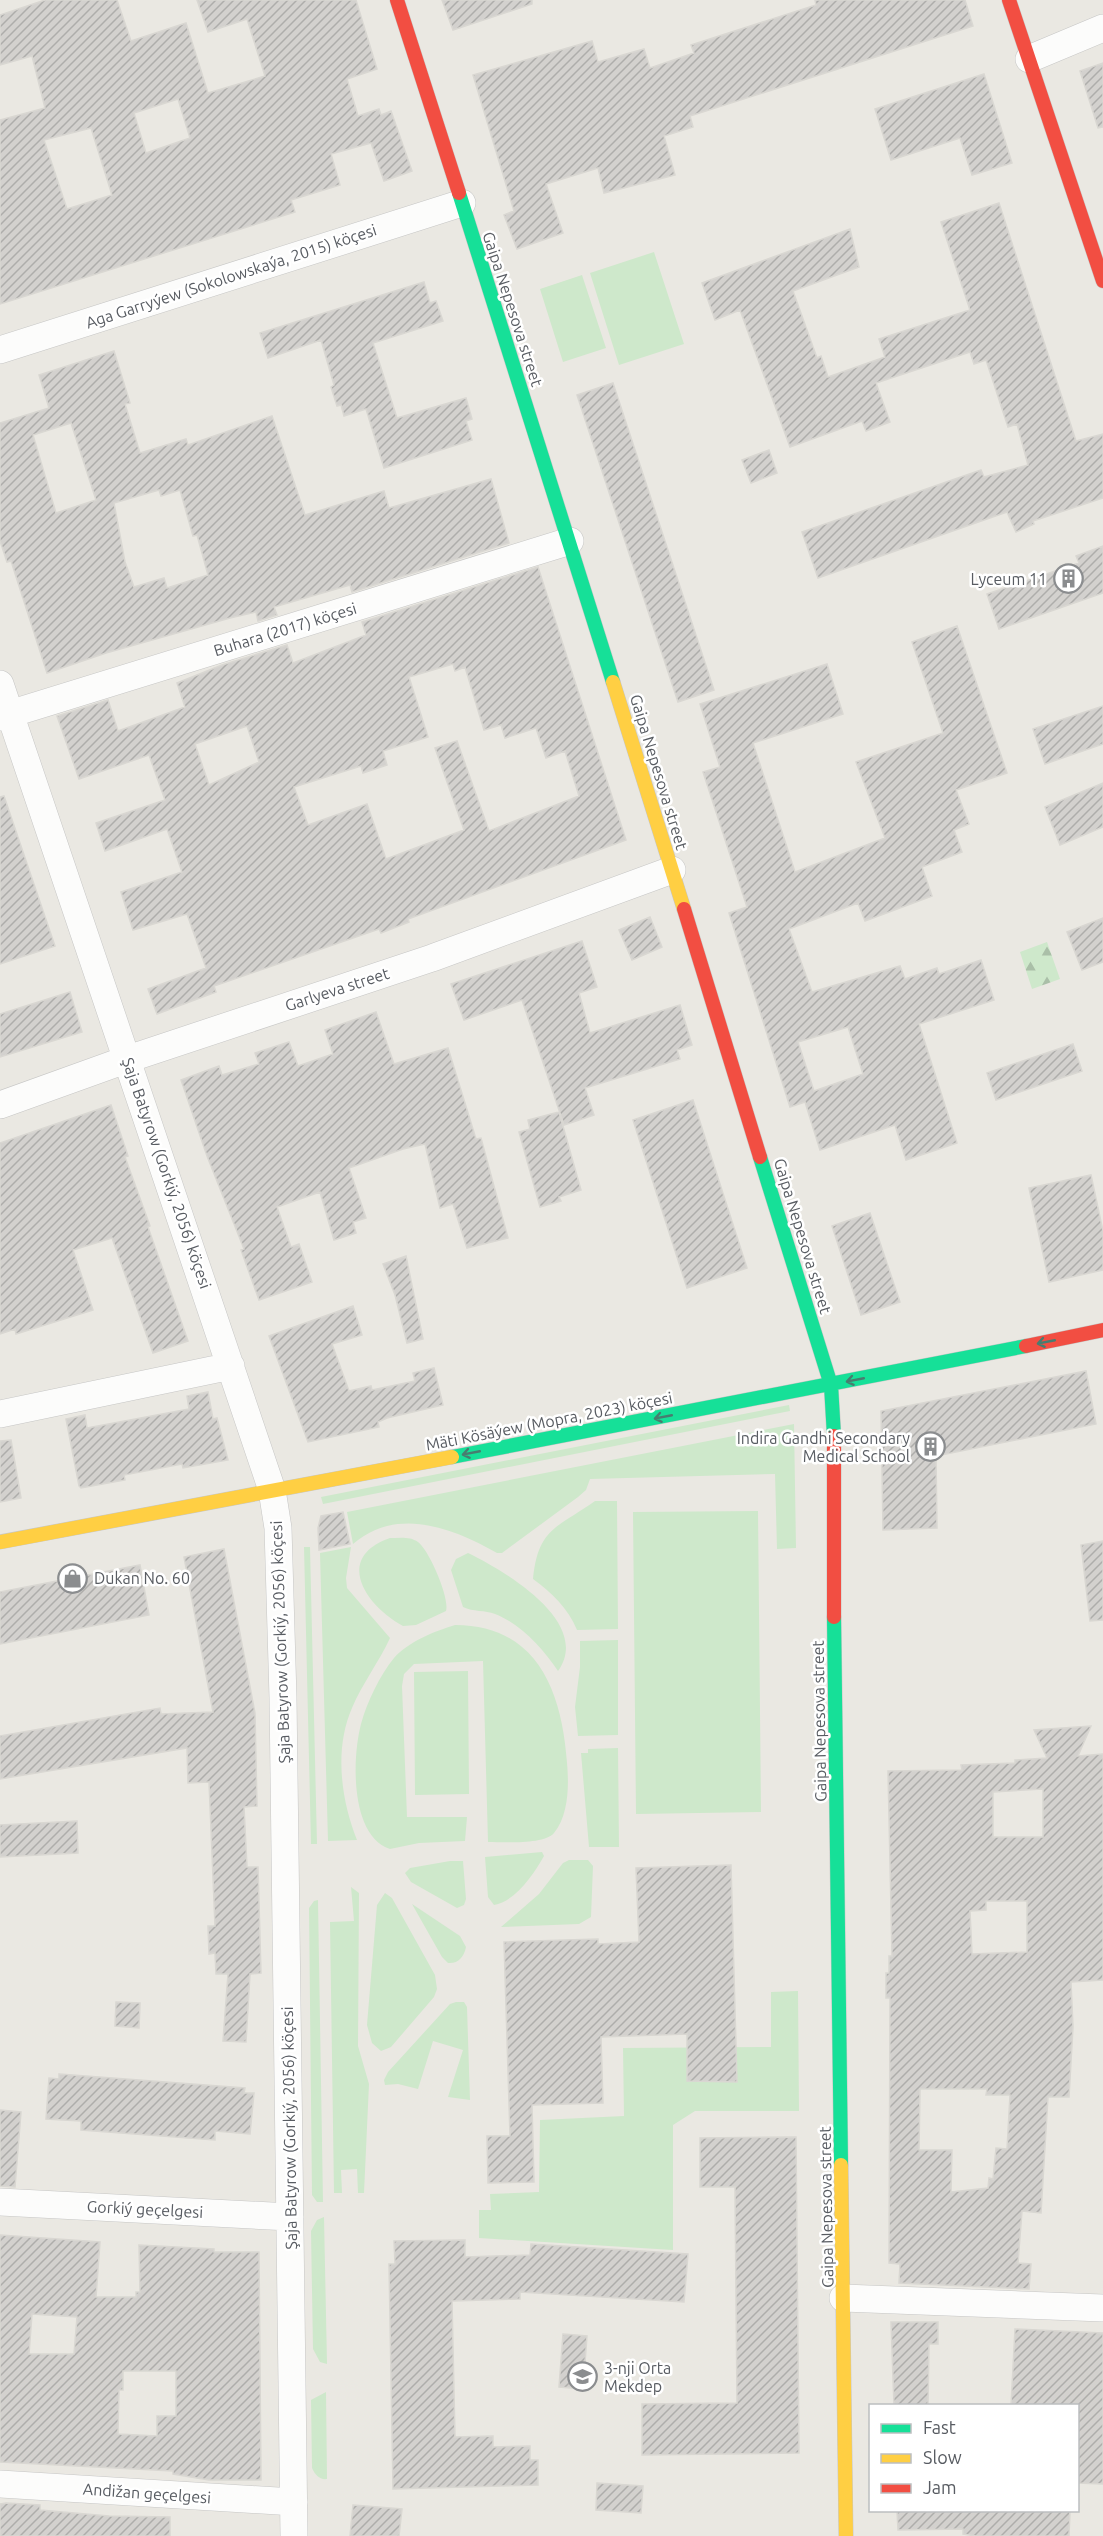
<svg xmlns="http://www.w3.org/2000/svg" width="1103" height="2536" font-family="Ubuntu,sans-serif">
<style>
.grass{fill:#cee8cb}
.forest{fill:url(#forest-firs)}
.building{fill:url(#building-hatch);stroke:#d9d7d2;stroke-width:1.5;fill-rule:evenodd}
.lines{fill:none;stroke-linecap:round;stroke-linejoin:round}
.street-casing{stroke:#c6c6c5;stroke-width:28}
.fast-casing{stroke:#c7c7c6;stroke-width:15}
.slow-casing{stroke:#c7c7c6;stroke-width:15}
.jam-casing{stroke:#c7c7c6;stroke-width:15}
.street{stroke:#fcfcfb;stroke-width:27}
.fast{stroke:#16e098;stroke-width:14}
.slow{stroke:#ffcf43;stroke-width:14}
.jam{stroke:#f24e42;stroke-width:14}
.oneway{stroke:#487d70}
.labels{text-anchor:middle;stroke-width:5;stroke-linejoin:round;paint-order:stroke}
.street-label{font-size:16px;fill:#585c62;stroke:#fff}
.poi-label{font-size:16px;fill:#585c62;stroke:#fff;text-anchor:end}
</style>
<defs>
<pattern id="forest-firs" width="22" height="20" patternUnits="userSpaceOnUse" patternTransform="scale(1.5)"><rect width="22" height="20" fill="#cee8cb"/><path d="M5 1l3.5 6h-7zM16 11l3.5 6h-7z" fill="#aabfa8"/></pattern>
<pattern id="building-hatch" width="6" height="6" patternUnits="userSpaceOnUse" patternTransform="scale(1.5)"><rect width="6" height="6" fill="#d3d1ce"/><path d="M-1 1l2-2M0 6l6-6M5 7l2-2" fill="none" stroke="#aeadab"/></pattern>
</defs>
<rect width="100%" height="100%" fill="#eae8e2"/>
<path class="grass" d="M 654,252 L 684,344 L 619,365 L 590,273 Z
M 582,275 L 606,348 L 563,362 L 540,289 Z
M 789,1405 L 790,1411 L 323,1504 L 321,1497 Z
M 794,1424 L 796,1548 L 777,1549 L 775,1474 L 590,1479 L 586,1490 L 578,1497 L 502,1553 L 497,1553 C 453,1528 397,1506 353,1544 L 347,1512 Z
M 595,1501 L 617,1501 L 618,1629 L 577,1630 C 568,1608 552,1593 533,1579 C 538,1528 557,1528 595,1501 Z
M 758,1511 L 761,1812 L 636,1814 L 633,1512 Z
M 390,1538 C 399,1538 410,1536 418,1542 C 429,1550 450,1598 446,1611 L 416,1625 L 403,1626 C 366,1606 333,1558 390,1538 Z
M 304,1547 L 310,1547 L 317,1844 L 311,1844 Z
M 351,1547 L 346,1578 L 347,1588 L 390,1638 C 379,1662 362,1684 352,1708 C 334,1749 341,1800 357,1840 L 328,1841 L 320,1553 Z
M 468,1553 C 503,1570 593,1622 558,1671 C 543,1649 521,1624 495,1614 C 485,1610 473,1612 463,1607 L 451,1570 L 456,1559 Z
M 455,1625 C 537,1625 562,1691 567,1763 C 569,1784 569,1815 554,1833 C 544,1845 503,1842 488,1842 L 483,1661 L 414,1664 L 404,1674 L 402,1686 L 407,1817 L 467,1817 L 465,1841 L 419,1843 L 390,1849 C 350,1836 352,1758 361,1724 C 367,1702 380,1675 394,1658 C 408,1642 435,1631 455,1625 Z
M 618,1640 L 618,1735 L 578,1736 L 575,1707 L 580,1667 L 580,1641 Z
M 468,1671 L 469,1794 L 415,1795 L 414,1672 Z
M 618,1748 L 619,1847 L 589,1847 L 581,1753 L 588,1753 L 588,1749 Z
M 542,1852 L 544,1856 C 533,1875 516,1901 494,1905 L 488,1897 L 485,1857 Z
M 569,1860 L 588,1860 L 593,1866 L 591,1917 L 579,1924 L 501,1927 L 539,1894 L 563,1863 Z
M 450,1861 L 463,1861 L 466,1899 L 464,1905 L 457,1908 L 411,1882 L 405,1873 L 410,1868 Z
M 351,1887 L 359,1893 L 358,2046 L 369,2084 L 364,2193 L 358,2193 L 357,2169 L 341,2170 L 342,2193 L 334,2193 L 330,1922 L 354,1921 Z
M 385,1893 L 392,1898 L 435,1975 L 437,1989 L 434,1997 L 391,2047 L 381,2051 L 372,2043 L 367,2025 L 377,1905 Z
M 318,1900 L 323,2202 L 317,2202 L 312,2195 L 309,1908 L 314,1901 Z
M 412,1904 L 460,1936 L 466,1947 C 464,1957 458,1964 448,1963 L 442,1957 Z
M 798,1991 L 799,2111 L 695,2111 L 673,2125 L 673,2250 L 479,2238 L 479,2210 L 491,2210 L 490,2194 L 539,2192 L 540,2120 L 624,2116 L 623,2048 L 771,2047 L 771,1992 Z
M 456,2002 L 464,2002 L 467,2007 L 470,2100 L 448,2097 L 463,2050 L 433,2041 L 418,2089 L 398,2084 L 385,2085 L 384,2080 L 388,2072 L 450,2004 Z
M 324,2217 L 327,2364 L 320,2362 L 313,2349 L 311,2231 L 317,2220 Z
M 326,2392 L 327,2479 C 320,2480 315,2475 312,2468 L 311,2400 Z"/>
<path class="forest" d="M 1047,942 L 1060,979 L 1032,989 L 1020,952 Z"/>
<path class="building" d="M 45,0 L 117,0 L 131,41 L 186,23 L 208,93 L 265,76 L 247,19 L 208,32 L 197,0 L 356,0 L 377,69 L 347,79 L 358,116 L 379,109 L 381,115 L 391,111 L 412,171 L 384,181 L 371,143 L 331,154 L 340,185 L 291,200 L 295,212 L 0,304 L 0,120 L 45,108 L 32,56 L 0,65 L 0,15 ZM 178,99 L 190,138 L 146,153 L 134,113 ZM 91,128 L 112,195 L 67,209 L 44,140 Z
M 442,0 L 532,0 L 532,4 L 453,30 Z
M 815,0 L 965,0 L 973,26 L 690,116 L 693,127 L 664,136 L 675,175 L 604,193 L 598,168 L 546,184 L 563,233 L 517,249 L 504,215 L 514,211 L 473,75 L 592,41 L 598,62 L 644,49 L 650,68 L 694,53 L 691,45 L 816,5 Z
M 1103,63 L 1103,127 L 1098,128 L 1080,71 Z
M 984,74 L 1012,163 L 972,175 L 960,138 L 891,160 L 875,109 Z
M 999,203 L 1076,441 L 1103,434 L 1103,498 L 1033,521 L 1034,524 L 1016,532 L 1007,512 L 818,578 L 802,532 L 981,470 L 984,477 L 1028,465 L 1017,424 L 1008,427 L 986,360 L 974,364 L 970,352 L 876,383 L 890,422 L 866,431 L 862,421 L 790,447 L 740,310 L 715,320 L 702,283 L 850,229 L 859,267 L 793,291 L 817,358 L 821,356 L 828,377 L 885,357 L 879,339 L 970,310 L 941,222 Z
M 424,282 L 430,303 L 436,301 L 443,321 L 373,343 L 397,418 L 466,398 L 472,419 L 466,421 L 472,440 L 384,468 L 366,409 L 344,416 L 341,405 L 337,406 L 331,387 L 334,385 L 321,340 L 268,358 L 260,333 Z
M 114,351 L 130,403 L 125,404 L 140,453 L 186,439 L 188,445 L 272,416 L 305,515 L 384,491 L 389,508 L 491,479 L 509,543 L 352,592 L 350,585 L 274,607 L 277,615 L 258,621 L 256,612 L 230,618 L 106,653 L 47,673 L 11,561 L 7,562 L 0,541 L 0,423 L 49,408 L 39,375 ZM 71,423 L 96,500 L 56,513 L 33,435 ZM 159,490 L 161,496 L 180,490 L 193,536 L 197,535 L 208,575 L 167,588 L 164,578 L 134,587 L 125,562 L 114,503 Z
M 613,383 L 714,690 L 678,702 L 577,395 Z
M 769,450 L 777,473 L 751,483 L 742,460 Z
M 1103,546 L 1103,593 L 999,629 L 987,594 L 1079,563 L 1076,556 Z
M 538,567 L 626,840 L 408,919 L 409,922 L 381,933 L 379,929 L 214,986 L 216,992 L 157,1014 L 148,989 L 206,968 L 187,914 L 133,930 L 121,892 L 182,872 L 167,829 L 105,851 L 96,823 L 165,800 L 149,755 L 79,779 L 57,716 L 108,700 L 118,731 L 185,707 L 177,683 L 222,665 L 287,645 L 293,663 L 366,635 L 362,622 ZM 453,664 L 455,671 L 465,667 L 484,730 L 501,725 L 505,738 L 536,728 L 546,758 L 565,751 L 579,796 L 489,831 L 457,741 L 435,748 L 464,830 L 386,859 L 367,804 L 308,825 L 294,787 L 361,766 L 363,773 L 387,765 L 383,751 L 428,737 L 409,677 ZM 247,726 L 259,762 L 209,785 L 195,744 Z
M 957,626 L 1007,773 L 956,790 L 969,824 L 954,830 L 962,852 L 922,867 L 932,896 L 865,921 L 858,903 L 789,929 L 812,992 L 900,966 L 905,979 L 937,968 L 939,974 L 981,960 L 994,1000 L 919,1024 L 957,1143 L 906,1160 L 895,1125 L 820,1150 L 805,1102 L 790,1107 L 729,913 L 747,907 L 703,772 L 720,767 L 700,704 L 827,664 L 843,714 L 753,743 L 795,872 L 885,838 L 856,762 L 943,733 L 912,642 ZM 848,1027 L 863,1074 L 814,1091 L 798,1042 Z
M 1103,706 L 1103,744 L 1045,764 L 1033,729 Z
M 1103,783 L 1103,827 L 1060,845 L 1045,807 Z
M 4,796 L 55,946 L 0,964 L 0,797 Z
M 650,917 L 662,947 L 632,960 L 619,930 Z
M 1103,918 L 1103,962 L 1082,970 L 1067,932 Z
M 582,941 L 597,987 L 579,993 L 590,1033 L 680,1005 L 692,1045 L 677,1050 L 680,1059 L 585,1088 L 594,1115 L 564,1125 L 522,1000 L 464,1020 L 451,984 Z
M 70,992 L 82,1032 L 0,1057 L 0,1014 Z
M 376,1012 L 394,1064 L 448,1048 L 476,1139 L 481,1138 L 508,1238 L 467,1248 L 453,1204 L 440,1208 L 425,1144 L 403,1149 L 349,1168 L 366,1218 L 353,1222 L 356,1233 L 334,1240 L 320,1192 L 277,1207 L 291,1247 L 299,1244 L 312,1282 L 259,1300 L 241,1250 L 244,1249 L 207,1156 L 181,1080 L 219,1066 L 222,1075 L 259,1064 L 255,1053 L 289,1042 L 298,1066 L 333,1054 L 325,1030 Z
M 1073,1044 L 1082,1071 L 996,1100 L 987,1073 Z
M 693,1100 L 747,1268 L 687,1288 L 633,1120 Z
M 111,1105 L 128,1156 L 125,1157 L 150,1226 L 148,1227 L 188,1341 L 153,1353 L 112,1238 L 73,1250 L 93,1310 L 16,1334 L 15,1329 L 0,1334 L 0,1143 Z
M 559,1112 L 581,1190 L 559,1197 L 561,1201 L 540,1207 L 519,1132 L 530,1129 L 528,1120 Z
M 1091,1175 L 1103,1231 L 1103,1270 L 1049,1282 L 1029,1188 Z
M 870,1213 L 900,1302 L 861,1315 L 832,1226 Z
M 406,1256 L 423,1339 L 407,1343 L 395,1295 L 383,1264 Z
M 353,1306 L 362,1335 L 332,1344 L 349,1391 L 371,1386 L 372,1390 L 415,1381 L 413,1373 L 434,1368 L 443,1405 L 387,1418 L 378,1422 L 379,1427 L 308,1442 L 269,1336 Z
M 1086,1371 L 1096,1424 L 936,1456 L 937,1528 L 883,1530 L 881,1411 Z
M 208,1392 L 213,1419 L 217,1418 L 228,1460 L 183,1468 L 182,1464 L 124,1475 L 125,1480 L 81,1488 L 79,1486 L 66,1419 L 85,1415 L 87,1428 L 189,1409 L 187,1396 Z
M 11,1440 L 21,1498 L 0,1502 L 0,1441 Z
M 343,1512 L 350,1544 L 319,1550 L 318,1528 L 321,1516 Z
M 1103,1541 L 1103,1620 L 1090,1621 L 1081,1545 Z
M 224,1549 L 255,1713 L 257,1806 L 244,1807 L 247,1867 L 258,1867 L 261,1973 L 250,1974 L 246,2042 L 223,2041 L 228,1974 L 216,1974 L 215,1953 L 209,1954 L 208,1926 L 215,1926 L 209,1782 L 188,1783 L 187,1748 L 0,1779 L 0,1736 L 160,1708 L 161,1714 L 213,1712 L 184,1557 Z
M 140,1565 L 149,1615 L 0,1644 L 0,1592 Z
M 1091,1726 L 1078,1756 L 1103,1754 L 1103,1980 L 1071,1982 L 1073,2027 L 1069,2097 L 1048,2097 L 1041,2213 L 1022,2211 L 1018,2263 L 1031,2264 L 1029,2289 L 899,2283 L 900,2264 L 889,2263 L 890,1998 L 886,1998 L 886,1973 L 889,1973 L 889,1956 L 892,1956 L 888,1771 L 962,1770 L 961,1765 L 1015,1763 L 1015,1760 L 1047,1758 L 1034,1730 ZM 1043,1789 L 1043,1837 L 993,1837 L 993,1792 ZM 986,1901 L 1027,1901 L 1027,1952 L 972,1954 L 970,1911 L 986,1910 ZM 920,2089 L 987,2089 L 986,2095 L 1010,2095 L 1007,2149 L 996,2148 L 993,2179 L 989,2178 L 988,2188 L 951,2192 L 952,2150 L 919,2150 Z
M 77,1821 L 78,1853 L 0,1857 L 0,1825 Z
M 731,1865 L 737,2082 L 687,2081 L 687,2034 L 601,2037 L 603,2103 L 532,2105 L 534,2182 L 488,2183 L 487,2136 L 510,2136 L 504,1942 L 598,1939 L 598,1944 L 639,1942 L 636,1868 Z
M 116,2002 L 140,2003 L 139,2028 L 115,2026 Z
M 59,2074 L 245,2088 L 244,2093 L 254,2093 L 250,2134 L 215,2131 L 215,2140 L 81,2130 L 81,2121 L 46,2119 L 49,2078 L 59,2079 Z
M 0,2110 L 21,2112 L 15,2187 L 0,2186 Z
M 796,2137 L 799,2453 L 642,2455 L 642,2404 L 737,2403 L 735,2187 L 700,2187 L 700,2138 Z
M 0,2235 L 100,2242 L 96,2297 L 136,2297 L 136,2292 L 140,2292 L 139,2245 L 214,2249 L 214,2252 L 259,2252 L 261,2480 L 209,2480 L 173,2474 L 173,2471 L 0,2462 ZM 32,2314 L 77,2317 L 74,2354 L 29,2354 ZM 123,2371 L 176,2371 L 176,2416 L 157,2416 L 157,2436 L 118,2434 L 119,2390 L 123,2390 Z
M 465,2240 L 465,2257 L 530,2255 L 531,2244 L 688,2254 L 684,2302 L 520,2292 L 520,2299 L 452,2301 L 455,2437 L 493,2436 L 493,2447 L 530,2446 L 530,2460 L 538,2460 L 538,2485 L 393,2489 L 389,2264 L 395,2264 L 394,2241 Z
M 891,2322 L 938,2322 L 938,2344 L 929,2344 L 928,2406 L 894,2406 Z
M 1015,2329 L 1103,2333 L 1103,2484 L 1077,2483 L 1077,2406 L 1011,2406 Z
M 563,2334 L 587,2336 L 583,2389 L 559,2387 Z
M 597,2483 L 643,2486 L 641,2513 L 596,2510 Z
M 6,2503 L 40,2505 L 40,2510 L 109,2516 L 170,2517 L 170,2536 L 0,2536 L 0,2504 Z
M 353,2505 L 402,2509 L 399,2536 L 350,2536 Z
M 897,2511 L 1070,2511 L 1069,2536 L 976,2536 L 963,2534 L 963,2529 L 898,2530 Z"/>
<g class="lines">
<defs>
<path id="street" d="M 1029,59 L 1103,28
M 0,350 L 462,203
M 0,684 L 272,1490 L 278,1528 L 283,1698 L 294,2536
M 0,717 L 570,541
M 0,1105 L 128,1059 L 432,958 L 672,870
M 0,1414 L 231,1366
M 0,2202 L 290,2217
M 843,2298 L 1103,2308
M 0,2484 L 294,2502"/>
<path id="fast" d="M 459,193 L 613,682
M 760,1157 L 831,1385 L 834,1436
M 452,1457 L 1026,1346
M 834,1617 L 841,2165"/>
<path id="slow" d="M 613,682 L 684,909
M 0,1542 L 452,1457
M 841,2165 L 846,2536"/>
<path id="jam" d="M 397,0 L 459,193
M 1009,0 L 1103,281
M 684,909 L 760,1157
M 1026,1346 L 1103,1330
M 834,1436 L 834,1617"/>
</defs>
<use href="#street" class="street-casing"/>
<use href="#fast" class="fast-casing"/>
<use href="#slow" class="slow-casing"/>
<use href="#jam" class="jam-casing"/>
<use href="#street" class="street"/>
<use href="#fast" class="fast"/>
<use href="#slow" class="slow"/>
<use href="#jam" class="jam"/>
</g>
<defs><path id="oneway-shaft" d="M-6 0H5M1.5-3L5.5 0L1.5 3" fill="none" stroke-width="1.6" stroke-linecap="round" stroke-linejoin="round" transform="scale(1.5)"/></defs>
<g class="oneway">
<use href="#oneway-shaft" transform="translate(1046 1342) rotate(169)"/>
<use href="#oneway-shaft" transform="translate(855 1380) rotate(169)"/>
<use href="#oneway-shaft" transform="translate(663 1417) rotate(169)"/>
<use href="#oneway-shaft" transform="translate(471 1453) rotate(169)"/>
</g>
<defs>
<symbol id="building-ring" viewBox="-11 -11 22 22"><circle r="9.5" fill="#fff" stroke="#8b8d8f" stroke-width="1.5"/><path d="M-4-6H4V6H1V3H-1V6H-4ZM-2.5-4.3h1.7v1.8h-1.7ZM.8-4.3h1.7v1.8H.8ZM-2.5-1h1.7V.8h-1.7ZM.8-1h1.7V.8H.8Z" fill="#8b8d8f"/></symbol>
<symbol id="shop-ring" viewBox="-11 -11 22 22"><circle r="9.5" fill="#fff" stroke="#8b8d8f" stroke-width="1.5"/><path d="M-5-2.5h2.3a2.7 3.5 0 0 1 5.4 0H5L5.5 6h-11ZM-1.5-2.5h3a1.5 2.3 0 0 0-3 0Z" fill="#8b8d8f"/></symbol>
<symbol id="school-ring" viewBox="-11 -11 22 22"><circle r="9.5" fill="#fff" stroke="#8b8d8f" stroke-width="1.5"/><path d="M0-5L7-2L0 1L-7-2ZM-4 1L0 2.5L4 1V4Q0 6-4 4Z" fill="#8b8d8f"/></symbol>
</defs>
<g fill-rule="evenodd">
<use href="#building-ring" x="1052" y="562" width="33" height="33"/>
<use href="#building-ring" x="914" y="1430" width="33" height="33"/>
<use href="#shop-ring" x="56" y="1562" width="33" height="33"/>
<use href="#school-ring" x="566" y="2360" width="33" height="33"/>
</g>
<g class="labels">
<g class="street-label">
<text transform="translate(231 276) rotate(-18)" y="6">Aga Garryýew (Sokolowskaýa, 2015) köçesi</text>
<text transform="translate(513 309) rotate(72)" y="6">Gaipa Nepesova street</text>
<text transform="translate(285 629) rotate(-17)" y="6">Buhara (2017) köçesi</text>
<text transform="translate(659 772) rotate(73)" y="6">Gaipa Nepesova street</text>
<text transform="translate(337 989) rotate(-18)" y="6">Garlyeva street</text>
<text transform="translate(167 1173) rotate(71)" y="6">Şaja Batyrow (Gorkiý, 2056) köçesi</text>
<text transform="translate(803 1236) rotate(73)" y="6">Gaipa Nepesova street</text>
<text transform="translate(549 1421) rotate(-11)" y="6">Mäti Kösäýew (Mopra, 2023) köçesi</text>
<text transform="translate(280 1642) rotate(-92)" y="6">Şaja Batyrow (Gorkiý, 2056) köçesi</text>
<text transform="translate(819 1721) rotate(-91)" y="6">Gaipa Nepesova street</text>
<text transform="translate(289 2128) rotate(-91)" y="6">Şaja Batyrow (Gorkiý, 2056) köçesi</text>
<text transform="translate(826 2207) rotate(-91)" y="6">Gaipa Nepesova street</text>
<text transform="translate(145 2209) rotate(3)" y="6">Gorkiý geçelgesi</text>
<text transform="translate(147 2493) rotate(4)" y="6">Andižan geçelgesi</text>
</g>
<g class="poi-label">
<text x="1047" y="585">Lyceum 11</text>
<text x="910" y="1444">Indira Gandhi Secondary<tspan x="910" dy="18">Medical School</tspan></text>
<text x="94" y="1584" text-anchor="start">Dukan No. 60</text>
<text x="604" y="2374" text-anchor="start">3-nji Orta<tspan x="604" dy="18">Mekdep</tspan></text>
</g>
</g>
<rect x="869" y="2404" width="210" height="108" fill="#ffffff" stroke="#bcbec0" stroke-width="1.5"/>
<rect x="881" y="2424" width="30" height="9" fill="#16e098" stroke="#bcbec0" stroke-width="1.5"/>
<text x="923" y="2434" font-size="18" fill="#585c62">Fast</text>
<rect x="881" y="2454" width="30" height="9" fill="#ffcf43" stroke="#bcbec0" stroke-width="1.5"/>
<text x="923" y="2464" font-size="18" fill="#585c62">Slow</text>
<rect x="881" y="2484" width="30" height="9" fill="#f24e42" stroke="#bcbec0" stroke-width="1.5"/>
<text x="923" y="2494" font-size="18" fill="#585c62">Jam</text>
</svg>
